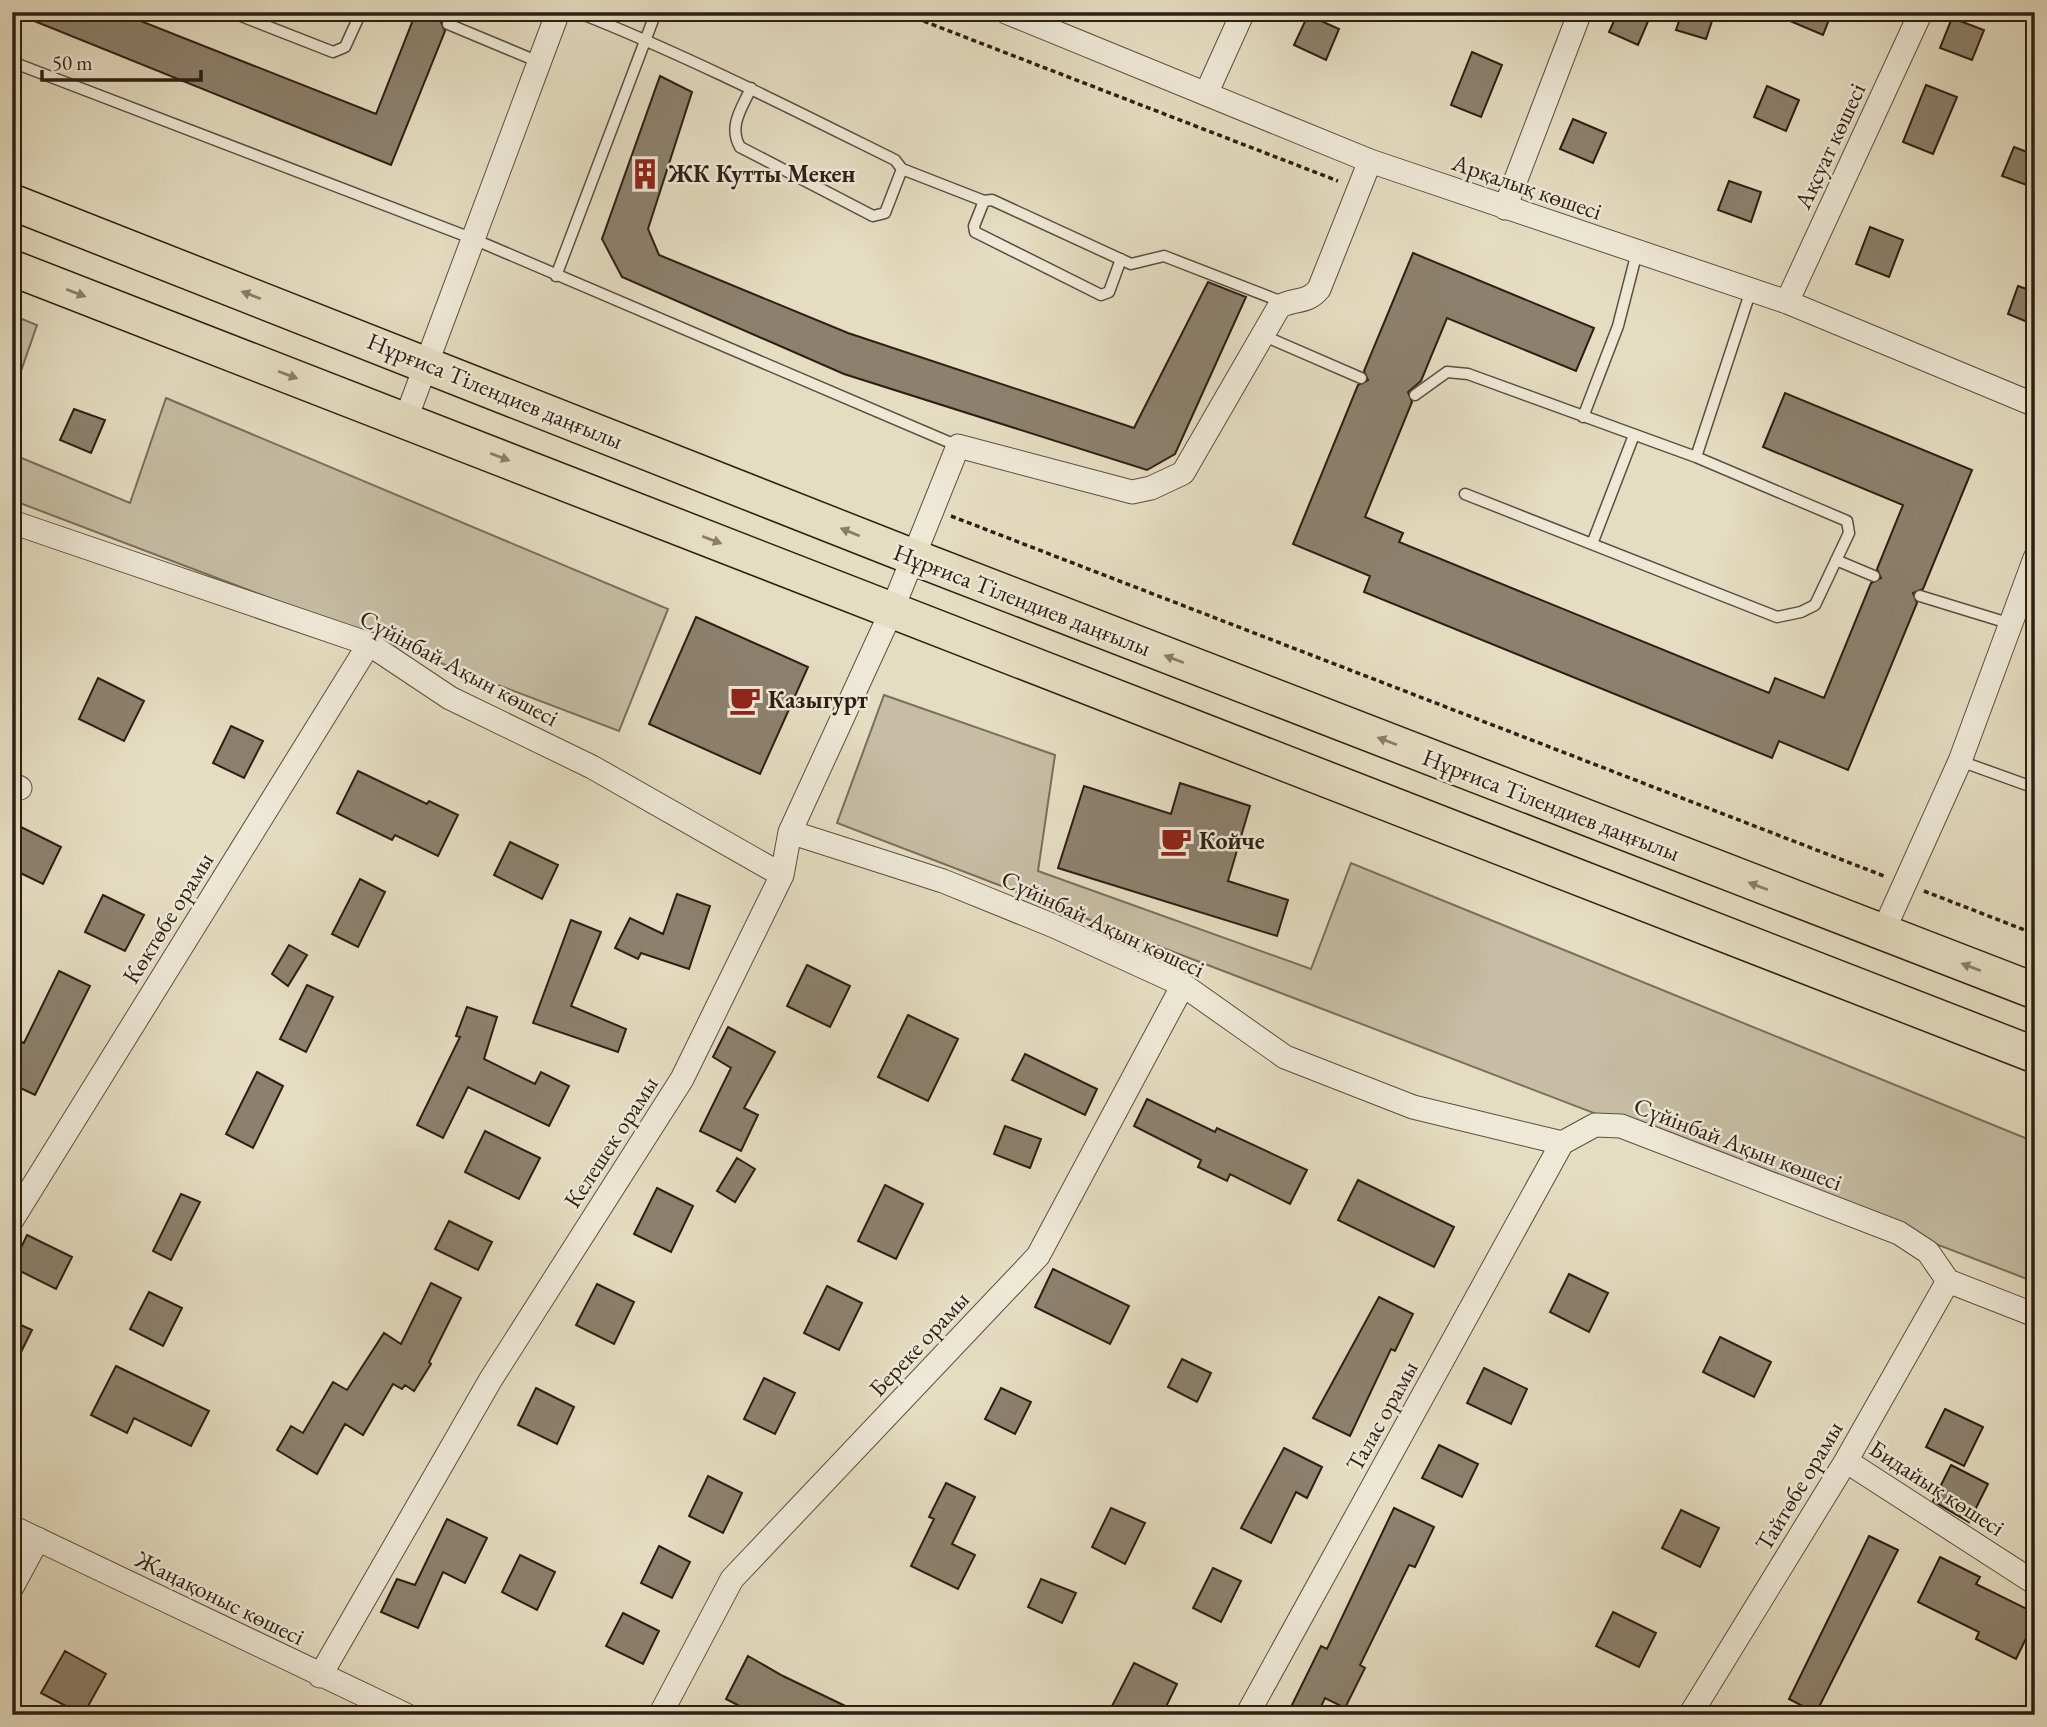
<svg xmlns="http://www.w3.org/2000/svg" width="2047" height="1727" font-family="'EB Garamond',serif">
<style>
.green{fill:#c6bda4;stroke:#7a6e5c;stroke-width:2}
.building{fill:#8d816e;stroke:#2e1e13;stroke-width:2}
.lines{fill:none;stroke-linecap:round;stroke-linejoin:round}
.service-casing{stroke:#5c4e3f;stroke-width:13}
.minor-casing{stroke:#5c4e3f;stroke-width:25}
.primary-casing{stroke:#2e1e13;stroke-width:38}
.path{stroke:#2e1e13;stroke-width:3.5;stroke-dasharray:5 3.5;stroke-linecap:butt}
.service{stroke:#eee9d7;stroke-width:10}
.minor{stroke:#eee9d7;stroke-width:23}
.primary{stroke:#e5ddc2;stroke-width:35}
.oneway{fill:#8a7e6a}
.labels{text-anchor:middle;stroke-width:5;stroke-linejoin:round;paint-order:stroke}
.street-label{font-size:24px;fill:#2e1e13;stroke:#eee9d7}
.poi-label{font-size:24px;font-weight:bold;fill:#2e1e13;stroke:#eee9d7;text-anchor:start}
</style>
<rect width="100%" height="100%" fill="#e5ddc2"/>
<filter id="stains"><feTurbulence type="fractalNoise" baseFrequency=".00286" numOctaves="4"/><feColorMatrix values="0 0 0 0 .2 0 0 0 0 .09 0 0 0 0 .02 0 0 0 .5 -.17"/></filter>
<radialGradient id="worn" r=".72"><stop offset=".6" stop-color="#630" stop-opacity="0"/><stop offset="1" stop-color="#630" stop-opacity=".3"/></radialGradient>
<path class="green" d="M 12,315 L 37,325 L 12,397 Z
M 166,398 L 668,609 L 619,731 L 12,500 L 12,454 L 130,503 Z
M 884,695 L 1055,755 L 1038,871 L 1311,969 L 1351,863 L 2035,1142 L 2035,1282 L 837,823 Z"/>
<path class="building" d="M 12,12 L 118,12 L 376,114 L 413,20 L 421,19 L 424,12 L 452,12 L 441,22 L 445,31 L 391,165 Z
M 1618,12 L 1652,12 L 1638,45 L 1609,32 Z
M 1682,12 L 1715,12 L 1706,39 L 1676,30 Z
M 1769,12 L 1832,12 L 1823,35 Z
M 1308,15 L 1339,29 L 1326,60 L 1294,45 Z
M 1952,18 L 1984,30 L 1972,60 L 1940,48 Z
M 1472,52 L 1502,65 L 1481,117 L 1451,105 Z
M 660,76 L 692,92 L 648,229 L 659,255 L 848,333 L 1134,428 L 1208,282 L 1246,297 L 1175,454 L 1147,470 L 844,374 L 622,277 L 602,239 Z
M 1926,85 L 1957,97 L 1933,154 L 1903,142 Z
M 1767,86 L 1799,100 L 1786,131 L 1754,117 Z
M 1573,119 L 1606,133 L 1593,163 L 1560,149 Z
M 2014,147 L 2035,155 L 2035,188 L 2002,176 Z
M 1729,181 L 1761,192 L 1751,222 L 1718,210 Z
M 1870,227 L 1903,240 L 1889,277 L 1856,264 Z
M 1413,253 L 1594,328 L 1576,371 L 1447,318 L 1421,381 L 1408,392 L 1412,402 L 1365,517 L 1403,533 L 1399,542 L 1769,693 L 1775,678 L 1824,698 L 1871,583 L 1881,578 L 1877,569 L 1903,505 L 1763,447 L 1785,393 L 1972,470 L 1923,589 L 1913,593 L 1917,603 L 1848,770 L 1779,741 L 1772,758 L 1364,592 L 1370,576 L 1293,544 L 1358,385 L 1368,380 L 1364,371 Z
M 2018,286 L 2035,292 L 2035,325 L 2008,314 Z
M 74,409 L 105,420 L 91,453 L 60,440 Z
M 696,617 L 808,667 L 760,774 L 649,724 Z
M 98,678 L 144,701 L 124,741 L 79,719 Z
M 231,726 L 263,741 L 244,778 L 213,763 Z
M 358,771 L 427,804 L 429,801 L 458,815 L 438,856 L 395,835 L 392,840 L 337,813 Z
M 1180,783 L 1250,806 L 1228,881 L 1288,900 L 1277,936 L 1058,868 L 1084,786 L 1171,814 Z
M 21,827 L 61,847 L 43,884 L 12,869 L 12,844 Z
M 510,842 L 558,865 L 542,899 L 494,875 Z
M 360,879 L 385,892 L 358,947 L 332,934 Z
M 677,894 L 710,906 L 689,969 L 641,953 L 638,959 L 615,948 L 630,918 L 663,934 Z
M 103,895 L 144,915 L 125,951 L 85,932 Z
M 571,920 L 601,932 L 571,1006 L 626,1029 L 618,1052 L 533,1023 Z
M 289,945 L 307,955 L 288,986 L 272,974 Z
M 807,965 L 850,986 L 830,1027 L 787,1006 Z
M 59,971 L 90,986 L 35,1095 L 12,1084 L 12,1038 L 24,1043 Z
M 307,985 L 333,997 L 306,1052 L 280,1039 Z
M 467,1007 L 497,1017 L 484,1059 L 535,1084 L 541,1072 L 569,1086 L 549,1126 L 468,1087 L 443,1138 L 417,1125 L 460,1037 L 456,1036 Z
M 908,1015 L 958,1039 L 928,1101 L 878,1077 Z
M 728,1027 L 775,1052 L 744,1108 L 758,1115 L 741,1151 L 700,1131 L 731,1068 L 713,1057 Z
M 1025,1054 L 1097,1089 L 1085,1115 L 1012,1080 Z
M 257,1072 L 283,1086 L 253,1148 L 226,1134 Z
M 1147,1099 L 1215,1132 L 1217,1128 L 1307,1170 L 1290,1204 L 1230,1174 L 1227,1181 L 1198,1167 L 1201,1160 L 1134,1126 Z
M 1005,1126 L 1041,1139 L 1030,1168 L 994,1154 Z
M 485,1131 L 540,1158 L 519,1199 L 465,1172 Z
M 737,1158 L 755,1169 L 735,1202 L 717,1191 Z
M 1358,1180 L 1454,1227 L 1434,1267 L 1338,1220 Z
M 885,1185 L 923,1204 L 896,1259 L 858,1241 Z
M 657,1188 L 693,1206 L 671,1252 L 634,1234 Z
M 181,1194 L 200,1202 L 171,1260 L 153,1251 Z
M 449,1221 L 492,1242 L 478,1270 L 435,1249 Z
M 27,1235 L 72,1257 L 56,1289 L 12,1267 Z
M 1053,1269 L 1129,1306 L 1110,1344 L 1035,1307 Z
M 1569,1274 L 1608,1293 L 1589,1332 L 1550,1312 Z
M 431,1283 L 461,1298 L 429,1362 L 431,1364 L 414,1391 L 405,1385 L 402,1389 L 393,1384 L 363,1435 L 345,1424 L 317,1474 L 277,1450 L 291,1426 L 303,1433 L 333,1382 L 347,1390 L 384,1333 L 401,1344 Z
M 597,1284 L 634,1302 L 614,1344 L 576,1325 Z
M 827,1286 L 862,1303 L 839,1350 L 804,1333 Z
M 149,1292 L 182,1308 L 163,1346 L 130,1329 Z
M 1379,1297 L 1413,1314 L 1395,1351 L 1391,1349 L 1350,1436 L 1313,1418 Z
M 12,1321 L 32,1330 L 12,1370 Z
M 1720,1337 L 1771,1362 L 1754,1397 L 1703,1372 Z
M 1182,1359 L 1211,1373 L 1197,1402 L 1168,1387 Z
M 116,1366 L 209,1411 L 191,1446 L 134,1418 L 127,1433 L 91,1415 Z
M 1484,1368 L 1527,1389 L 1511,1424 L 1467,1403 Z
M 764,1378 L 795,1393 L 775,1434 L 744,1419 Z
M 536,1388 L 574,1407 L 557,1444 L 518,1425 Z
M 1001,1388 L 1031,1402 L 1015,1434 L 985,1419 Z
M 1945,1409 L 1983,1427 L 1964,1466 L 1926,1447 Z
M 1439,1445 L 1478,1464 L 1462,1497 L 1422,1478 Z
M 1284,1448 L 1322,1467 L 1307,1498 L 1296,1492 L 1271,1543 L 1241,1528 Z
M 1951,1465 L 1988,1484 L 1969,1522 L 1933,1501 Z
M 708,1476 L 742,1493 L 723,1533 L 689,1516 Z
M 946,1483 L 975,1497 L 952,1544 L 975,1555 L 958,1589 L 911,1566 L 934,1519 L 929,1517 Z
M 1111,1508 L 1145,1523 L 1125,1564 L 1092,1547 Z
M 1394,1508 L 1434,1527 L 1415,1567 L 1409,1565 L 1360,1665 L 1365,1668 L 1345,1708 L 1325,1698 L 1317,1715 L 1287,1715 L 1321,1646 L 1327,1649 Z
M 1681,1510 L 1719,1528 L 1700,1567 L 1662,1548 Z
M 447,1519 L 487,1538 L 465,1583 L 443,1572 L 418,1628 L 381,1612 L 397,1579 L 415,1585 Z
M 1869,1536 L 1898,1550 L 1816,1713 L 1789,1699 Z
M 659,1546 L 690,1562 L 672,1598 L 641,1583 Z
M 520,1555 L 555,1572 L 537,1610 L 502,1592 Z
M 1940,1557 L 1980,1577 L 1976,1584 L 2035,1613 L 2035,1620 L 2016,1659 L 1976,1639 L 1979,1632 L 1918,1602 Z
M 1213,1568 L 1241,1581 L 1221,1622 L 1193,1608 Z
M 1041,1579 L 1076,1593 L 1062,1623 L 1028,1607 Z
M 1613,1612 L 1656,1633 L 1639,1667 L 1596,1646 Z
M 623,1613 L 659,1631 L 643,1664 L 606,1646 Z
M 65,1651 L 106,1674 L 83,1715 L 41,1693 Z
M 748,1656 L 783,1676 L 864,1715 L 757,1715 L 726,1699 Z
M 1134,1663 L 1177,1684 L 1162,1715 L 1125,1715 L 1111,1708 Z"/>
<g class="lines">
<defs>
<path id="service" d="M 231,12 L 333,52 L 345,47 L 361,12
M 413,12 L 416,13
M 577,12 C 686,55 790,108 895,160 L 902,169 L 885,213 L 873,216 L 740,147 C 728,126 742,108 751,88
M 740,12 L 742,13
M 448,24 L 539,62
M 12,62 L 471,238 L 958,446
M 902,169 L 984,201
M 1121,259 L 1109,292 L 1101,295 L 975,232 L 974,226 L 984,201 L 992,200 L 1131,264 L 1164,256 L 1285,303
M 556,276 L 656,12
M 1262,335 L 1361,378
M 1415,395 L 1447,372 L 1468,374 L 1696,457 L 1847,521 L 1849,533 L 1815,605 L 1801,612 L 1777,617 L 1465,494
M 1583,417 L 1618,326 L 1637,252
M 1696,457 L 1751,290
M 1592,544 L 1634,435
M 1836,560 L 1874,576
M 1920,596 L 2008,623
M 1960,761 L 2035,788"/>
<path id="minor" d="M 1006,12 L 1370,161 L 1787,302 L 2035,405
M 1206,94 L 1243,12
M 1505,208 L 1580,12
M 1787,302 L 1921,12
M 405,421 L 558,12
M 12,522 L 369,644 L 450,698 L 592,767 L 782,875
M 12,784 L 20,788
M 790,832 L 943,881 L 1054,926 L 1183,985 L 1285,1057 L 1413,1107 L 1562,1143 L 1595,1125 L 1621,1126 L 1899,1233 L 1928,1252 L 1948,1281 L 2035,1315
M 1882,934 L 1960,761 L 2035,558
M 12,1220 L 369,644
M 1846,1461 L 2035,1583
M 12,1527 L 406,1715
M 12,1587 L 38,1539
M 320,1676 L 491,1379 L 682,1079 L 782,875 L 790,832 L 892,610 L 958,446 L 1132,492 L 1151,488 L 1183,473 L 1279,307 C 1293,298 1307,304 1319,289 L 1370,161
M 660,1715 L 732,1579 L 1038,1256 L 1183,985
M 1247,1715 L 1562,1143
M 1690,1715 L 1846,1461 L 1948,1281"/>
<path id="primary" d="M 12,202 L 913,557 L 2035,991
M 12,268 L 2035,1055"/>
</defs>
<use href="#service" class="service-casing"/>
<use href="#minor" class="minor-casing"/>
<use href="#primary" class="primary-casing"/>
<path class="path" d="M 900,12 L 1338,181
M 951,516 L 1884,876
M 1924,891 L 2035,934"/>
<use href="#service" class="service"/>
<use href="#minor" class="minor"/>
<use href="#primary" class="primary"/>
</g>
<defs><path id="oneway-solid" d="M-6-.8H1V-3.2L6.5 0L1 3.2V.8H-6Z" transform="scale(1.75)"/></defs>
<g class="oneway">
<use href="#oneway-solid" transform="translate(76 293) rotate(21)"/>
<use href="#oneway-solid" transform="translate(251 295) rotate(-159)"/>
<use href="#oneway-solid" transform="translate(288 375) rotate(21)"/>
<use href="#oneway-solid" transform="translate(500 457) rotate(21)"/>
<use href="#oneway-solid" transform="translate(850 532) rotate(-158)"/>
<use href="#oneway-solid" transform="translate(712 540) rotate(21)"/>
<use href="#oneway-solid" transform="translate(1174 659) rotate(-159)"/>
<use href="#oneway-solid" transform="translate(1387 741) rotate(-159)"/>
<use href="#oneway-solid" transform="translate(1758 886) rotate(-159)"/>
<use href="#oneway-solid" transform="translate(1971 967) rotate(-159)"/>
</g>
<defs>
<symbol id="building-bare" viewBox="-9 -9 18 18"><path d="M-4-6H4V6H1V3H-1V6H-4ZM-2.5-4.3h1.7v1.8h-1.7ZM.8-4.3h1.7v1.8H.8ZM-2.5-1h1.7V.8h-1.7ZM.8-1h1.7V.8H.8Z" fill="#8f2418" stroke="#eee9d7" stroke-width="2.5" paint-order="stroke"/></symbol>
<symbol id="cafe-bare" viewBox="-9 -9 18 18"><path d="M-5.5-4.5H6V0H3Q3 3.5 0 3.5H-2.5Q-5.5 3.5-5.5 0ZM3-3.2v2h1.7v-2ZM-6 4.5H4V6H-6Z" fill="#8f2418" stroke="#eee9d7" stroke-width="2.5" paint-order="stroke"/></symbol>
</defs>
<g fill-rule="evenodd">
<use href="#building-bare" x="623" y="152" width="44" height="44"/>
<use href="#cafe-bare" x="723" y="678" width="44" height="44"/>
<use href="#cafe-bare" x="1154" y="819" width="44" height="44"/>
</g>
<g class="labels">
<g class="street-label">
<text transform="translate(1830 146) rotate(-65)" y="8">Ақсуат көшесі</text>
<text transform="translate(1527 187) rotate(19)" y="8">Арқалық көшесі</text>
<text transform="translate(495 391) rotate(22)" y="8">Нұрғиса Тілендиев даңғылы</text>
<text transform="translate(1022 600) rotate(21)" y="8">Нұрғиса Тілендиев даңғылы</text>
<text transform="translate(459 668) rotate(28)" y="8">Сүйінбай Ақын көшесі</text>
<text transform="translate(1551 805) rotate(21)" y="8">Нұрғиса Тілендиев даңғылы</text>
<text transform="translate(168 918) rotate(-58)" y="8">Көктөбе орамы</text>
<text transform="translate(1103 924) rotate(25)" y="8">Сүйінбай Ақын көшесі</text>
<text transform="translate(611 1142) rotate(-57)" y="8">Келешек орамы</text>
<text transform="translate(1738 1144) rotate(21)" y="8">Сүйінбай Ақын көшесі</text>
<text transform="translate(919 1344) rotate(-47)" y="8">Береке орамы</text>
<text transform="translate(1382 1416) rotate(-61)" y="8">Талас орамы</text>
<text transform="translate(1799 1486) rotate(-59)" y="8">Тайтөбе орамы</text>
<text transform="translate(1937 1488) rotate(33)" y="8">Бидайық көшесі</text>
<text transform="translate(220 1598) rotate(26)" y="8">Жаңақоныс көшесі</text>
</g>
<g class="poi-label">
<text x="668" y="182">ЖК Кутты Мекен</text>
<text x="768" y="708">Казыгурт</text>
<text x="1199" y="849">Койче</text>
</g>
</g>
<rect width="2047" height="1727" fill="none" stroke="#e5ddc2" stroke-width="42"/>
<rect x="14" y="14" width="2019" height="1699" fill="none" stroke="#2e1e13" stroke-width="3.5"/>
<rect x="21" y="21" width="2005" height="1685" fill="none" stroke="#2e1e13" stroke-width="2"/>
<path d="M42 70v10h159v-10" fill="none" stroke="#2e1e13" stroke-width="3.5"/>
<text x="52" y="70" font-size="21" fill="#2e1e13" stroke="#eee9d7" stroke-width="5" paint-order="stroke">50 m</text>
<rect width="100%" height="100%" filter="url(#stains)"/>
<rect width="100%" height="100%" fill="url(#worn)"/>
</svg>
